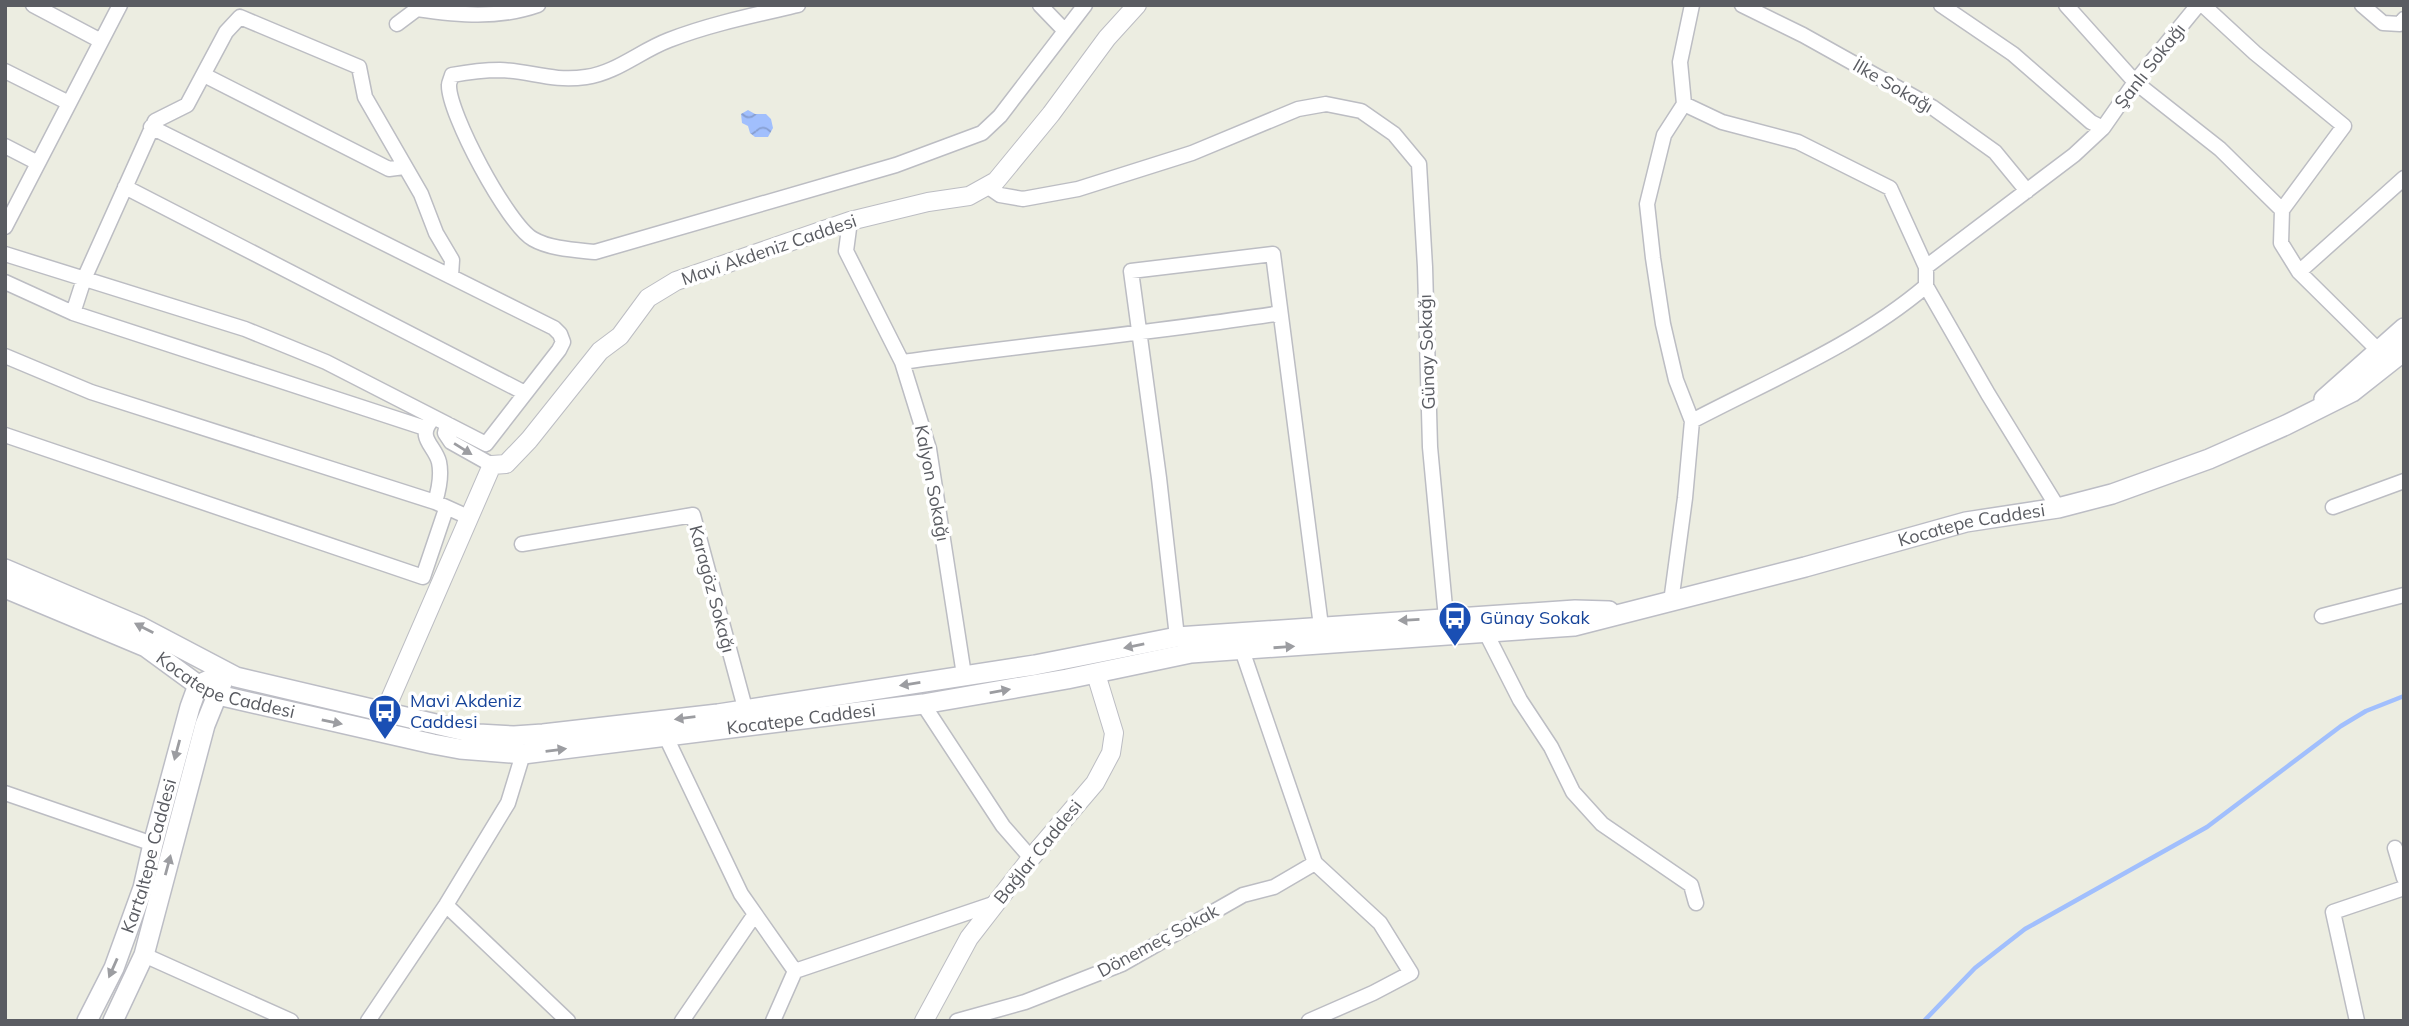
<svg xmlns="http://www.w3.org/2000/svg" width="2409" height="1026" font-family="Mulish,sans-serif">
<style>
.water{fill:url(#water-waves)}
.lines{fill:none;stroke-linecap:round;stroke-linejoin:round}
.stream{stroke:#a1bffd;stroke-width:4.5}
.minor-casing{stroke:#bcbdc3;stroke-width:17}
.tertiary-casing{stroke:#bcbdc3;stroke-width:20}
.secondary-casing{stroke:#bcbdc5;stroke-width:22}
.minor{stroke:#fff;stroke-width:14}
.tertiary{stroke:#fff;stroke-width:18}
.secondary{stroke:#fff;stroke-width:19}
.oneway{fill:#9c9da1}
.labels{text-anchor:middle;stroke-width:7;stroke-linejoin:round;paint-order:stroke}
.street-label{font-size:18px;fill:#5a5c62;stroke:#fff}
.transit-label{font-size:18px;fill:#164399;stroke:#fff;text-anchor:start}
</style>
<defs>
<pattern id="water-waves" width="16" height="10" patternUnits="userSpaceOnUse" patternTransform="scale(1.75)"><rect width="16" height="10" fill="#a1bffd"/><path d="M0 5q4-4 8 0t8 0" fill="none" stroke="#869ed0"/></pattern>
</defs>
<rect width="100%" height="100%" fill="#ecede1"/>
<path class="water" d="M 748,110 L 755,114 L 766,114 L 771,119 L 773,128 L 768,137 L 755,137 L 750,133 L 748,126 L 742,123 L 741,114 Z"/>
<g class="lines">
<path class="stream" d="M 1924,1021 L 1975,968 L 2025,929 L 2207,827 L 2341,726 L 2366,711 L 2404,696"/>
<defs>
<path id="minor" d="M 33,5 L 101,41
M 798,5 C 755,15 710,24 669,40 C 640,51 616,73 586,77 C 552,82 531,71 500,70 C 484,70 468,72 452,75 C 451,79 449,82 449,85 C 448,113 508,225 533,239 C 550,249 576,250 595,252 L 896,165 L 982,133 L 1000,116 L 1085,5
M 1040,5 L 1065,31
M 1692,5 L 1680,62 L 1684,104 L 1722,122 L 1798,142 L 1890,188 L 1926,267 L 1926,286 L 1988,394 L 2058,508
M 1742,5 L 1803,35 L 1932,107 L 1995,152 L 2027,191
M 2066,5 L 2135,82 L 2220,149 L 2282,210 L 2281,243 L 2299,272 L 2378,350
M 2203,5 L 2255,53 L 2344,126 L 2282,210
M 2362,5 L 2383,23 L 2400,24 L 2404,19
M 397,24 L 417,9 C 458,15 498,19 538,5
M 5,71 L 69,103
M 204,75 L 389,169 L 404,167
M 2103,128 L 2135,82 L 2198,5
M 5,146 L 38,163
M 987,186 L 1000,195 L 1023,199 L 1078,189 L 1192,153 L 1298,109 L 1326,104 L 1361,111 L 1394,134 L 1419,164 L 1425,267 L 1430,447 L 1446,618
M 125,187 L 525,393
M 850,221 L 846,251 L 902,362 L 929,449 L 964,675
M 5,227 L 120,5
M 5,254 L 245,329 L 326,362 L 486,444 L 559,350 L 563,342 L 560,334 L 554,328 L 151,127
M 1926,267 L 2074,155 L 2103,128 L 2091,122 L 2013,54 L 1941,5
M 2299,272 L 2404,178
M 5,282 L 73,313 L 425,428
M 73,313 L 84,279 L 155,121 L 187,105 L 226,32 L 240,17 L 359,67 L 365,97 L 421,194 L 436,233 L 452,260 L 451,276
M 5,356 L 91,392 L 435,502 L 468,517
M 902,362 C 1026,345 1151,333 1275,314 L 1281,318
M 431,421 C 417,438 435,446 439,462 C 442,476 439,489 435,502
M 1692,421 C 1770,380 1858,344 1926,286
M 447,424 L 445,433 L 451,442 L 492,465
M 5,435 L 423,577 L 446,509
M 2333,507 L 2404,481
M 522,544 L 693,515 L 745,708
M 1671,602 L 1685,498 L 1692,421 L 1676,380 L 1663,324 L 1653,258 L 1647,204 L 1664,135 L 1684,104
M 2322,616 L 2404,595
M 1485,631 L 1520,700 L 1551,747 L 1573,792 L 1602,824 L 1691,885 L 1696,903
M 1177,637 L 1159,478 L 1131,271 L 1273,254 L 1321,626
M 1242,650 L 1315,863 L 1380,923 L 1411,973 L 1373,993 L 1309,1021
M 923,704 L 1003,826 L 1031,858
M 666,737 L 741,894 L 795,971 L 996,903
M 5,793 L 153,844
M 2395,848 L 2404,878
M 446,905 L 568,1021
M 144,955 L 291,1021
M 368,1021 L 446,905 L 508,803 L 523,754
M 682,1021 L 755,914
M 773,1021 L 795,971
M 957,1021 L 1025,1002 L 1122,964 L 1243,895 L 1274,887 L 1315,863
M 2357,1021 L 2333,912 L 2404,888"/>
<path id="tertiary" d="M 387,711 L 391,697 L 492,465 L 506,464 L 529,440 L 600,351 L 620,336 L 648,298 L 676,281 L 850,221 L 928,202 L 969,196 L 996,181 L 1051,114 L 1107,38 L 1137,5
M 924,1021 L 969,938 L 1031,858 L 1095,783 L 1111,753 L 1114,733 L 1096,674"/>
<g id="secondary">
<path d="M 2324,399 L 2404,328"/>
<path d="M 5,569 L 139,626 L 236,677 L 478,734 L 514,736 L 543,734 L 718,714 L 1035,665 L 1177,637 L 1575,610 L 1609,611"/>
<path id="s1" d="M 5,588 L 146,647 L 198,685 L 218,695 L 433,744 L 460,749 L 523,754 L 923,704 L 1067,679 L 1191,653 L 1574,626 L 1805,567 L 1966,522 L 2058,508 L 2112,494 L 2209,459 L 2286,425 L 2352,392 L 2404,351"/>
<path id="s2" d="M 87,1021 L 114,968 L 143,888 L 153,844 L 190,707 L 198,685 L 209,680"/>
<path d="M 113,1021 L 144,955 L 205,725 L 222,683"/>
</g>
</defs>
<use href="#minor" class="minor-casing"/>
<use href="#tertiary" class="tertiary-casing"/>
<use href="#secondary" class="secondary-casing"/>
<use href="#minor" class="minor"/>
<use href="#tertiary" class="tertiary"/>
<use href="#secondary" class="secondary"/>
</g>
<defs><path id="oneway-solid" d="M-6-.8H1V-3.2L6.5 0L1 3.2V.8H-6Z" transform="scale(1.75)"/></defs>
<g class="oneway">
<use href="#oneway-solid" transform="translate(463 449) rotate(32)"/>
<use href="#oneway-solid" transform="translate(1409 620) rotate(177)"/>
<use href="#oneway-solid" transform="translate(144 628) rotate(-153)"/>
<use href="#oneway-solid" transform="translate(1134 646) rotate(168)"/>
<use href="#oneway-solid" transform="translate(1284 647) rotate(-4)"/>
<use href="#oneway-solid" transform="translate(910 684) rotate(171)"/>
<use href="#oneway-solid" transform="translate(1000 691) rotate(-10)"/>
<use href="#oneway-solid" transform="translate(685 718) rotate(173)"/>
<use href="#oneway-solid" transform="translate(332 722) rotate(12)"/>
<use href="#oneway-solid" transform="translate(177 750) rotate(105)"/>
<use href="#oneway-solid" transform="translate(556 750) rotate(-7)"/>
<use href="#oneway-solid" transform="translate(168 865) rotate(-75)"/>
<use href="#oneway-solid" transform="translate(113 968) rotate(114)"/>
</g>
<defs>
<symbol id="bus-pin" viewBox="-11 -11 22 30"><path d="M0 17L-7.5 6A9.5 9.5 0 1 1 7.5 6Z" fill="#1a4fb4" stroke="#fff"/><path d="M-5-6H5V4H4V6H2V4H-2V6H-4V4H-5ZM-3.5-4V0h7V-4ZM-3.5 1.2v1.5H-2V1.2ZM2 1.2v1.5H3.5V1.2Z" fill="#fff"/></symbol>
</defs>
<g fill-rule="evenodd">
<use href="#bus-pin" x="1436" y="599" width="38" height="52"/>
<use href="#bus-pin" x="366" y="692" width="38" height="52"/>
</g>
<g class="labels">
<g class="street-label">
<text transform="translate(2150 66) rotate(-52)" y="6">Şanlı Sokağı</text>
<text transform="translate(1893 86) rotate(30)" y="6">İlke Sokağı</text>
<text transform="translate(769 250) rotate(-19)" y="6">Mavi Akdeniz Caddesi</text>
<text transform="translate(1427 352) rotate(-92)" y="6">Günay Sokağı</text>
<text transform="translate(932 483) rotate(79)" y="6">Kalyon Sokağı</text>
<text dy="6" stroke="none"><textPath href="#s1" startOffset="2021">Kocatepe Caddesi</textPath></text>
<text transform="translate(712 589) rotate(75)" y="6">Karagöz Sokağı</text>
<text dy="6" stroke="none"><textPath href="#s1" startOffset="243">Kocatepe Caddesi</textPath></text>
<text dy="6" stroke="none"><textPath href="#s1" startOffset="831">Kocatepe Caddesi</textPath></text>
<text transform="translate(1038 852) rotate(-51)" y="6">Bağlar Caddesi</text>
<text dy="6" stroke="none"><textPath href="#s2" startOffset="177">Kartaltepe Caddesi</textPath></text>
<text transform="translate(1158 941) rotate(-28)" y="6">Dönemeç Sokak</text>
</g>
<g class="transit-label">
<text x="1480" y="624">Günay Sokak</text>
<text x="410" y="707">Mavi Akdeniz<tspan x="410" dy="21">Caddesi</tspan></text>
</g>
</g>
<rect width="2409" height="1026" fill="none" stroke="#5a5c62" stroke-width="14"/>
</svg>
